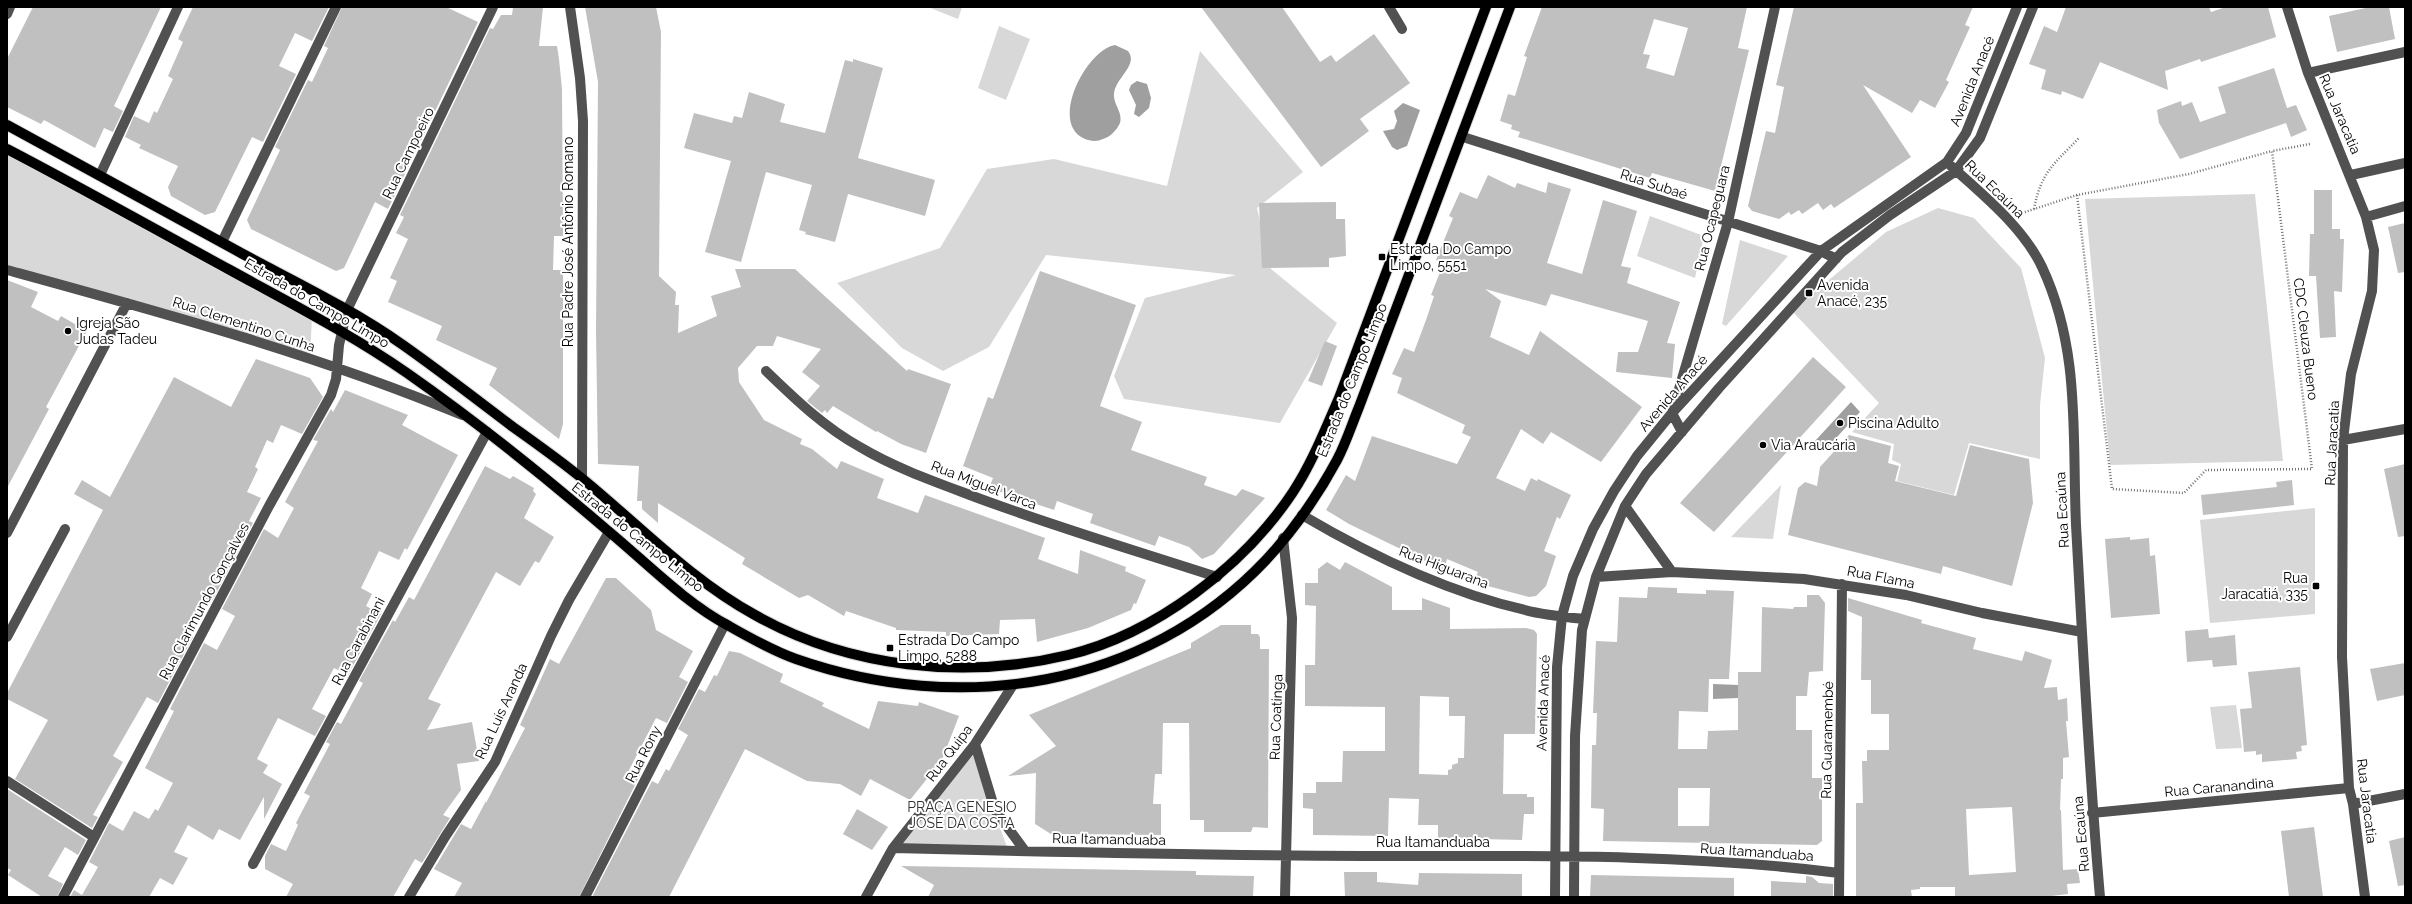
<svg xmlns="http://www.w3.org/2000/svg" width="2412" height="904" font-family="Raleway,sans-serif">
<style>
.green{fill:#d8d8d8}
.water{fill:#9f9f9f}
.building{fill:#c0c0c0;fill-rule:evenodd}
.lines{fill:none;stroke-linecap:round;stroke-linejoin:round}
.major-casing{stroke:#dbdbdb;stroke-width:12}
.path{stroke:#737373;stroke-width:2.5;stroke-dasharray:1 2;stroke-linecap:butt}
.minor{stroke:#515151;stroke-width:10}
.major{stroke:#000;stroke-width:10}
.poi-dot{fill:#000;stroke:#fff;stroke-width:1.5}
.labels{text-anchor:middle;stroke-width:4;stroke-linejoin:round;paint-order:stroke}
.street-label{font-size:14px;fill:#000;stroke:#fff}
.poi-label{font-size:14px;fill:#000;stroke:#fff;text-anchor:start}
.park-label{font-size:14px;fill:#2f2f2f;stroke:#fff}
</style>
<rect width="100%" height="100%" fill="#fff"/>
<path class="green" d="M 928,7 L 962,7 L 958,19 Z
M 999,26 L 1030,39 L 1006,100 L 978,88 Z
M 1200,51 L 1303,172 L 1257,208 L 1271,269 L 1337,323 L 1280,423 L 1124,399 L 1114,376 L 1145,298 L 1236,275 L 1046,255 L 989,347 L 943,371 L 902,348 L 837,283 L 940,248 L 987,169 L 1054,159 L 1167,186 Z
M 7,155 L 312,315 L 310,359 L 7,266 Z
M 2255,194 L 2283,461 L 2110,465 L 2085,199 Z
M 1938,208 L 1974,218 L 2021,268 L 2045,358 L 2040,405 L 2040,459 L 1969,443 L 1954,495 L 1897,481 L 1901,464 L 1892,460 L 1894,444 L 1852,432 L 1879,403 L 1792,311 L 1886,232 Z
M 1650,216 L 1704,236 L 1695,278 L 1637,256 Z
M 1740,240 L 1788,256 L 1726,326 L 1722,324 Z
M 1781,485 L 1773,539 L 1731,537 Z
M 2315,508 L 2315,614 L 2210,623 L 2200,520 Z
M 2236,705 L 2242,748 L 2216,749 L 2210,707 Z
M 973,751 L 1007,847 L 899,844 Z"/>
<path class="water" d="M 1115,45 L 1128,51 C 1139,65 1115,78 1114,94 C 1113,104 1123,112 1120,123 C 1117,130 1110,137 1103,139 C 1097,142 1090,141 1085,139 C 1048,124 1086,50 1115,45 Z
M 1137,81 L 1147,84 L 1151,98 L 1149,108 L 1139,117 L 1134,114 L 1136,105 L 1129,90 L 1131,85 Z
M 1403,103 L 1420,110 L 1407,146 L 1397,150 L 1392,147 L 1383,131 L 1394,129 L 1397,121 L 1394,111 Z
M 1851,402 L 1860,412 L 1825,450 L 1815,441 Z
M 1713,684 L 1739,685 L 1738,698 L 1713,699 Z"/>
<path class="building" d="M 33,7 L 161,7 L 114,106 L 123,111 L 113,132 L 104,128 L 95,148 L 44,120 L 41,124 L 7,107 L 7,59 Z
M 193,7 L 329,7 L 312,41 L 295,33 L 279,66 L 296,74 L 263,142 L 252,137 L 215,212 L 205,215 L 171,196 L 168,187 L 178,166 L 139,148 L 141,145 L 125,137 L 134,116 L 149,123 L 154,111 L 157,113 L 173,79 L 168,76 L 183,42 L 178,39 Z
M 342,7 L 446,7 L 478,22 L 388,209 L 375,202 L 344,268 L 336,271 L 251,229 L 247,220 L 280,150 L 275,147 L 308,80 L 312,82 L 328,48 L 324,46 Z
M 513,7 L 543,7 L 539,46 L 557,46 L 559,59 L 562,89 L 563,236 L 554,236 L 553,270 L 563,270 L 563,424 L 559,439 L 489,385 L 497,368 L 436,340 L 442,326 L 388,302 L 397,281 L 390,278 L 408,239 L 396,233 L 404,217 L 400,215 L 490,28 L 493,29 L 501,15 L 512,15 Z
M 585,7 L 656,7 L 661,32 L 659,276 L 676,292 L 675,305 L 679,305 L 678,333 L 717,316 L 711,296 L 741,287 L 735,269 L 795,269 L 907,371 L 908,369 L 951,384 L 926,453 L 901,444 L 877,431 L 876,432 L 833,406 L 827,413 L 825,410 L 822,413 L 807,401 L 820,386 L 802,372 L 821,349 L 777,336 L 773,346 L 757,346 L 738,368 L 739,382 L 764,420 L 802,439 L 800,444 L 812,449 L 837,469 L 841,461 L 884,479 L 877,498 L 918,513 L 925,495 L 1045,538 L 1038,559 L 1078,574 L 1080,550 L 1126,567 L 1125,571 L 1146,580 L 1136,604 L 1134,603 L 1131,610 L 1088,628 L 1037,642 L 1035,619 L 1000,620 L 999,634 L 946,636 L 946,632 L 896,630 L 896,628 L 846,611 L 844,616 L 808,595 L 799,598 L 742,564 L 745,558 L 658,503 L 658,523 L 642,509 L 642,501 L 637,501 L 639,466 L 598,464 L 596,331 L 598,82 Z
M 1201,7 L 1282,7 L 1320,62 L 1331,55 L 1336,62 L 1374,34 L 1410,83 L 1360,119 L 1369,131 L 1321,167 Z
M 1542,7 L 1747,7 L 1738,48 L 1749,50 L 1715,191 L 1652,173 L 1650,178 L 1518,137 L 1520,132 L 1511,129 L 1512,125 L 1500,121 L 1508,94 L 1515,96 L 1527,57 L 1524,56 ZM 1654,19 L 1688,28 L 1674,76 L 1646,68 L 1650,55 L 1643,54 Z
M 1794,7 L 1973,7 L 1965,25 L 1970,27 L 1946,80 L 1949,82 L 1935,108 L 1920,100 L 1912,113 L 1863,85 L 1911,157 L 1834,208 L 1831,204 L 1823,210 L 1818,203 L 1802,214 L 1799,210 L 1791,215 L 1789,212 L 1779,219 L 1752,211 L 1748,206 L 1766,131 L 1775,133 L 1784,87 L 1776,85 Z
M 2066,7 L 2209,7 L 2211,12 L 2226,7 L 2268,7 L 2276,37 L 2201,62 L 2200,59 L 2165,71 L 2168,90 L 2100,62 L 2083,99 L 2062,91 L 2061,95 L 2041,89 L 2046,70 L 2029,64 L 2044,26 L 2057,32 Z
M 2370,7 L 2389,7 L 2395,39 L 2337,52 L 2329,16 Z
M 853,59 L 883,68 L 858,158 L 935,180 L 925,216 L 848,194 L 835,242 L 805,234 L 806,232 L 799,230 L 812,185 L 766,172 L 741,262 L 705,252 L 731,161 L 684,148 L 694,113 L 732,123 L 734,116 L 742,118 L 749,92 L 785,104 L 780,122 L 825,133 L 845,60 L 853,62 Z
M 2274,68 L 2287,108 L 2296,105 L 2307,130 L 2291,137 L 2286,123 L 2180,159 L 2159,123 L 2157,110 L 2181,101 L 2182,106 L 2192,102 L 2200,122 L 2226,113 L 2218,87 Z
M 1488,175 L 1515,188 L 1517,183 L 1546,193 L 1548,182 L 1571,189 L 1547,263 L 1582,274 L 1603,200 L 1637,211 L 1621,266 L 1631,268 L 1627,283 L 1680,302 L 1667,343 L 1675,344 L 1672,378 L 1616,372 L 1618,352 L 1638,352 L 1648,321 L 1551,294 L 1546,306 L 1485,289 L 1501,301 L 1490,337 L 1529,355 L 1540,331 L 1642,407 L 1601,462 L 1551,432 L 1543,444 L 1521,429 L 1496,478 L 1525,491 L 1531,478 L 1537,481 L 1538,479 L 1571,495 L 1560,519 L 1557,517 L 1544,551 L 1556,556 L 1546,586 L 1536,596 L 1529,597 L 1473,582 L 1478,572 L 1447,559 L 1444,570 L 1349,524 L 1326,510 L 1346,475 L 1355,481 L 1372,436 L 1457,464 L 1471,437 L 1462,433 L 1465,425 L 1397,393 L 1402,378 L 1392,374 L 1404,348 L 1414,352 L 1426,320 L 1434,296 L 1431,295 L 1444,262 L 1436,260 L 1453,218 L 1449,216 L 1460,192 L 1477,199 Z
M 2314,190 L 2332,190 L 2332,229 L 2340,229 L 2340,239 L 2344,239 L 2342,292 L 2334,291 L 2336,337 L 2320,338 L 2316,276 L 2309,276 L 2310,234 L 2314,234 Z
M 1336,202 L 1336,219 L 1345,219 L 1346,256 L 1329,258 L 1329,267 L 1262,268 L 1259,203 Z
M 2405,223 L 2405,272 L 2398,273 L 2388,227 Z
M 1040,271 L 1136,305 L 1100,406 L 1142,422 L 1131,450 L 1207,477 L 1204,485 L 1236,496 L 1242,489 L 1265,498 L 1214,554 L 1202,559 L 1189,547 L 1159,536 L 1155,546 L 1090,523 L 1093,514 L 1057,501 L 1054,510 L 1042,506 L 989,488 L 993,478 L 963,466 L 988,397 L 993,399 Z
M 7,280 L 38,292 L 31,307 L 58,321 L 61,316 L 87,331 L 46,407 L 49,409 L 7,488 Z
M 1325,341 L 1337,346 L 1322,386 L 1308,381 Z
M 1813,357 L 1846,387 L 1714,532 L 1680,503 Z
M 256,359 L 310,378 L 323,397 L 302,434 L 281,425 L 273,443 L 267,440 L 255,467 L 258,469 L 247,492 L 261,498 L 249,521 L 253,523 L 211,603 L 207,601 L 189,635 L 193,637 L 158,703 L 147,697 L 113,756 L 123,762 L 93,815 L 98,817 L 92,828 L 15,779 L 48,720 L 7,699 L 7,693 L 103,510 L 74,494 L 82,480 L 110,497 L 174,377 L 231,407 Z
M 345,390 L 408,415 L 402,425 L 458,455 L 407,550 L 405,548 L 399,560 L 379,551 L 361,588 L 372,594 L 366,606 L 381,614 L 348,675 L 334,668 L 312,709 L 326,716 L 315,736 L 278,718 L 257,759 L 268,765 L 263,773 L 282,784 L 264,819 L 264,797 L 240,840 L 219,829 L 213,840 L 188,825 L 174,852 L 188,858 L 173,885 L 160,878 L 149,897 L 70,897 L 74,890 L 82,895 L 98,867 L 89,862 L 109,823 L 123,831 L 134,811 L 149,819 L 155,809 L 158,811 L 173,783 L 145,768 L 174,711 L 170,709 L 204,643 L 217,650 L 235,616 L 222,609 L 264,529 L 278,538 L 294,508 L 285,502 L 318,441 L 313,440 L 331,409 L 333,412 Z
M 1849,435 L 1891,446 L 1888,463 L 1899,466 L 1895,481 L 1956,496 L 1970,445 L 2029,459 L 2033,503 L 2012,586 L 1943,566 L 1941,574 L 1788,535 L 1798,488 L 1805,482 L 1817,486 L 1820,467 Z
M 2405,464 L 2405,536 L 2398,537 L 2384,469 Z
M 485,466 L 510,479 L 513,476 L 534,488 L 533,491 L 536,494 L 524,518 L 554,537 L 539,563 L 535,561 L 520,586 L 496,572 L 428,699 L 441,704 L 427,730 L 472,722 L 479,761 L 457,764 L 461,790 L 443,815 L 450,818 L 422,863 L 415,859 L 393,897 L 286,897 L 293,884 L 265,869 L 265,856 L 271,844 L 286,851 L 298,825 L 296,823 L 310,796 L 304,793 L 330,744 L 326,742 L 337,722 L 341,724 L 363,683 L 359,681 L 393,620 L 395,622 L 409,597 L 414,600 Z
M 2292,480 L 2294,505 L 2203,515 L 2201,495 L 2277,487 L 2276,482 Z
M 2130,537 L 2130,540 L 2149,538 L 2150,556 L 2155,555 L 2160,614 L 2111,618 L 2105,539 Z
M 1327,562 L 1340,570 L 1345,562 L 1392,587 L 1392,610 L 1422,610 L 1422,598 L 1450,608 L 1450,629 L 1526,628 L 1534,630 L 1537,634 L 1535,734 L 1504,734 L 1503,794 L 1527,794 L 1527,797 L 1534,797 L 1534,814 L 1524,814 L 1522,840 L 1438,838 L 1438,825 L 1418,825 L 1419,799 L 1389,798 L 1388,836 L 1313,835 L 1313,809 L 1303,808 L 1303,793 L 1316,793 L 1316,782 L 1342,782 L 1343,751 L 1385,751 L 1385,707 L 1305,706 L 1305,665 L 1315,665 L 1316,606 L 1305,605 L 1305,583 L 1318,583 L 1318,569 ZM 1420,696 L 1449,697 L 1449,716 L 1465,716 L 1464,758 L 1458,758 L 1458,763 L 1452,765 L 1452,769 L 1448,770 L 1448,775 L 1419,774 Z
M 606,578 L 616,578 L 651,610 L 656,630 L 693,651 L 679,677 L 688,682 L 667,723 L 656,718 L 629,770 L 640,775 L 579,897 L 454,897 L 462,883 L 434,869 L 461,824 L 471,829 L 486,801 L 486,803 L 525,728 L 520,725 L 550,659 L 559,664 Z
M 1648,587 L 1677,588 L 1677,593 L 1706,594 L 1706,590 L 1734,591 L 1729,679 L 1709,679 L 1708,712 L 1679,711 L 1678,749 L 1707,749 L 1708,731 L 1738,730 L 1738,672 L 1761,672 L 1762,607 L 1793,609 L 1794,607 L 1807,607 L 1807,595 L 1819,595 L 1825,603 L 1823,671 L 1809,672 L 1807,696 L 1796,696 L 1796,730 L 1812,730 L 1812,778 L 1822,778 L 1822,841 L 1817,845 L 1603,841 L 1604,809 L 1591,808 L 1592,745 L 1596,745 L 1597,713 L 1593,713 L 1596,641 L 1617,642 L 1619,597 L 1647,598 ZM 1678,788 L 1710,788 L 1709,826 L 1678,826 Z
M 1848,598 L 1922,620 L 1921,623 L 1976,638 L 1973,649 L 2022,661 L 2025,651 L 2052,660 L 2044,688 L 2057,687 L 2058,700 L 2067,698 L 2068,721 L 2066,721 L 2069,757 L 2063,758 L 2063,779 L 2061,779 L 2060,810 L 2061,810 L 2063,870 L 2078,869 L 2080,883 L 2067,884 L 2068,894 L 2043,897 L 1955,897 L 1955,887 L 1920,887 L 1920,889 L 1911,890 L 1912,897 L 1856,897 L 1856,803 L 1863,803 L 1862,761 L 1867,761 L 1867,750 L 1889,750 L 1889,714 L 1871,714 L 1871,680 L 1861,680 L 1862,617 L 1848,611 ZM 2012,807 L 2016,872 L 1969,875 L 1966,809 Z
M 1221,625 L 1251,625 L 1251,634 L 1258,634 L 1260,637 L 1260,649 L 1269,649 L 1268,828 L 1253,827 L 1251,832 L 1204,832 L 1204,820 L 1190,820 L 1189,723 L 1163,723 L 1162,774 L 1155,774 L 1153,804 L 1161,804 L 1161,835 L 1051,834 L 1035,824 L 1036,773 L 1008,776 L 1056,746 L 1029,715 L 1191,648 L 1191,643 Z
M 2208,629 L 2209,638 L 2235,635 L 2237,665 L 2213,667 L 2212,660 L 2187,662 L 2185,631 Z
M 729,651 L 740,653 L 783,674 L 780,682 L 824,703 L 822,706 L 869,729 L 878,701 L 918,706 L 919,702 L 959,716 L 940,765 L 938,765 L 910,800 L 870,779 L 861,796 L 840,784 L 807,781 L 745,749 L 669,897 L 592,897 L 652,781 L 658,784 L 666,769 L 669,771 L 688,735 L 678,729 L 699,689 L 705,692 L 714,675 L 717,676 Z
M 2405,663 L 2405,695 L 2377,701 L 2370,669 Z
M 2300,667 L 2307,745 L 2301,746 L 2302,751 L 2296,752 L 2297,759 L 2262,762 L 2262,754 L 2256,755 L 2256,751 L 2244,752 L 2240,709 L 2252,708 L 2248,672 Z
M 7,789 L 86,840 L 78,855 L 65,847 L 48,876 L 63,884 L 57,897 L 42,897 L 8,875 L 11,870 L 7,868 Z
M 857,809 L 888,827 L 872,850 L 843,834 Z
M 2314,827 L 2323,897 L 2289,897 L 2281,831 Z
M 2405,837 L 2405,885 L 2398,886 L 2389,841 Z
M 901,866 L 1196,871 L 1196,875 L 1254,876 L 1253,897 L 928,897 L 934,885 Z
M 1344,872 L 1377,872 L 1377,882 L 1418,885 L 1419,873 L 1522,874 L 1522,897 L 1345,897 Z
M 1591,875 L 1734,878 L 1734,897 L 1590,897 Z
M 1806,876 L 1812,877 L 1819,883 L 1833,884 L 1833,897 L 1771,897 L 1771,881 L 1806,883 Z"/>
<g class="lines">
<defs>
<path id="major" d="M 7,125 C 85,167 163,210 241,253 C 295,282 352,309 403,345 C 440,371 476,399 513,427 C 537,444 561,461 584,480 C 640,526 691,580 755,615 C 849,668 964,680 1068,655 C 1155,634 1244,566 1293,492 C 1312,463 1325,430 1339,398 L 1486,7
M 7,149 C 82,188 156,230 230,270 C 290,303 351,334 407,373 C 477,422 543,475 607,530 C 647,563 684,602 729,626 C 750,638 773,651 796,659 C 959,716 1144,689 1266,560 C 1293,531 1318,495 1337,460 C 1346,443 1352,424 1359,407 L 1510,7"/>
</defs>
<use href="#major" class="major-casing"/>
<path class="path" d="M 2077,195 L 2112,489 L 2184,493 L 2206,470 L 2312,469 L 2272,151 L 2310,144
M 2034,209 C 2041,172 2054,164 2079,138
M 2022,213 L 2077,195 L 2189,174 L 2272,151"/>
<path class="minor" d="M 570,7 L 580,78 L 583,121 L 582,479
M 1389,7 L 1402,29
M 2287,7 L 2308,73 L 2366,217 L 2374,250 L 2372,291 L 2351,374 L 2343,440 L 2342,657 L 2349,788 L 2353,804 L 2365,897
M 7,14 L 10,7
M 2308,73 L 2405,52
M 1463,137 L 1821,251 L 1836,259
M 1951,166 C 1983,195 2023,227 2042,267 C 2081,350 2072,436 2076,525 C 2083,649 2089,773 2100,897
M 100,175 L 178,7
M 2351,175 L 2405,163
M 2366,217 L 2405,206
M 222,242 L 336,7
M 7,270 C 160,312 315,354 462,415
M 766,371 C 795,399 824,427 860,447 C 892,466 927,479 962,492 C 1045,524 1131,549 1217,577
M 1682,432 L 1672,413 L 1728,222 L 1775,7
M 2343,440 L 2405,429
M 1625,506 L 1672,572
M 1302,515 C 1370,555 1447,592 1525,610 C 1544,615 1565,617 1585,619
M 7,533 L 127,303
M 1283,538 L 1292,618 L 1285,897
M 1596,577 L 1672,572 L 1804,579 L 1906,595 L 1982,613 L 2082,632
M 7,637 L 65,529
M 975,744 L 995,810 L 1025,851
M 7,781 L 94,837
M 2353,804 L 2405,794
M 2092,813 L 2349,788
M 893,848 C 1050,852 1207,855 1364,856 C 1523,856 1682,853 1839,873
M 253,864 L 487,432
M 63,897 L 269,506 L 331,395 L 336,379 L 339,345 L 347,310 L 493,7
M 409,897 L 445,837 L 495,762 L 551,636 L 569,600 L 609,532
M 585,897 L 725,624
M 866,897 L 893,848 L 975,744 L 1013,685
M 1555,897 L 1557,667 L 1562,616 L 1573,576 L 1593,529 L 1614,491 L 1637,456 L 1672,413 L 1821,251 L 1947,162 L 1966,133 L 2017,7
M 1574,897 L 1575,736 L 1582,630 L 1596,577 L 1625,506 L 1646,474 L 1719,388 L 1842,252 L 1890,215 L 1956,171 L 1980,138 L 2033,7
M 1839,897 L 1842,584"/>
<use href="#major" class="major"/>
</g>
<g class="poi-dot">
<rect x="1378" y="253" width="8" height="8" rx="2"/>
<rect x="1805" y="289" width="8" height="8" rx="2"/>
<circle cx="68" cy="331" r="4"/>
<circle cx="1840" cy="423" r="4"/>
<circle cx="1763" cy="445" r="4"/>
<rect x="2312" y="582" width="8" height="8" rx="2"/>
<rect x="886" y="644" width="8" height="8" rx="2"/>
</g>
<g class="labels">
<g class="street-label">
<text transform="translate(1972 81) rotate(-68)" y="5">Avenida Anacé</text>
<text transform="translate(2340 114) rotate(67)" y="5">Rua Jaracatia</text>
<text transform="translate(408 153) rotate(-64)" y="5">Rua Campoeiro</text>
<text transform="translate(1654 184) rotate(18)" y="5">Rua Subaé</text>
<text transform="translate(1995 189) rotate(44)" y="5">Rua Ecaúna</text>
<text transform="translate(1712 218) rotate(-76)" y="5">Rua Ocapeguara</text>
<text transform="translate(568 242) rotate(-90)" y="5">Rua Padre José Antônio Romano</text>
<text transform="translate(317 303) rotate(30)" y="5">Estrada do Campo Limpo</text>
<text transform="translate(244 324) rotate(18)" y="5">Rua Clementino Cunha</text>
<text transform="translate(2306 339) rotate(83)" y="5">CDC Cleuza Bueno</text>
<text transform="translate(1352 380) rotate(-68)" y="5">Estrada do Campo Limpo</text>
<text transform="translate(1673 393) rotate(-49)" y="5">Avenida Anacé</text>
<text transform="translate(2332 443) rotate(-87)" y="5">Rua Jaracatia</text>
<text transform="translate(984 485) rotate(21)" y="5">Rua Miguel Varca</text>
<text transform="translate(2062 510) rotate(-93)" y="5">Rua Ecaúna</text>
<text transform="translate(638 537) rotate(39)" y="5">Estrada do Campo Limpo</text>
<text transform="translate(1444 567) rotate(21)" y="5">Rua Higuarana</text>
<text transform="translate(1881 577) rotate(11)" y="5">Rua Flama</text>
<text transform="translate(204 601) rotate(-62)" y="5">Rua Clarimundo Gonçalves</text>
<text transform="translate(358 641) rotate(-62)" y="5">Rua Carabinani</text>
<text transform="translate(1543 703) rotate(-88)" y="5">Avenida Anacé</text>
<text transform="translate(501 711) rotate(-65)" y="5">Rua Luís Aranda</text>
<text transform="translate(1276 717) rotate(-88)" y="5">Rua Coatinga</text>
<text transform="translate(1827 740) rotate(-89)" y="5">Rua Guaramembé</text>
<text transform="translate(949 753) rotate(-53)" y="5">Rua Quipa</text>
<text transform="translate(643 754) rotate(-63)" y="5">Rua Rony</text>
<text transform="translate(2219 787) rotate(-5)" y="5">Rua Caranandina</text>
<text transform="translate(2367 801) rotate(83)" y="5">Rua Jaracatia</text>
<text transform="translate(2081 834) rotate(-95)" y="5">Rua Ecaúna</text>
<text transform="translate(1109 839) rotate(1)" y="5">Rua Itamanduaba</text>
<text x="1433" y="847">Rua Itamanduaba</text>
<text transform="translate(1757 852) rotate(4)" y="5">Rua Itamanduaba</text>
</g>
<g class="poi-label">
<text x="1390" y="254">Estrada Do Campo<tspan x="1390" dy="16">Limpo, 5551</tspan></text>
<text x="1817" y="290">Avenida<tspan x="1817" dy="16">Anacé, 235</tspan></text>
<text x="76" y="328">Igreja São<tspan x="76" dy="16">Judas Tadeu</tspan></text>
<text x="1848" y="428">Piscina Adulto</text>
<text x="1771" y="450">Via Araucária</text>
<text x="2308" y="583" text-anchor="end">Rua<tspan x="2308" dy="16">Jaracatiá, 335</tspan></text>
<text x="898" y="645">Estrada Do Campo<tspan x="898" dy="16">Limpo, 5288</tspan></text>
</g>
<g class="park-label">
<text x="962" y="812">PRAÇA GENESIO<tspan x="962" dy="16">JOSE DA COSTA</tspan></text>
</g>
</g>
<rect width="2412" height="904" fill="none" stroke="#000000" stroke-width="16"/>
</svg>
